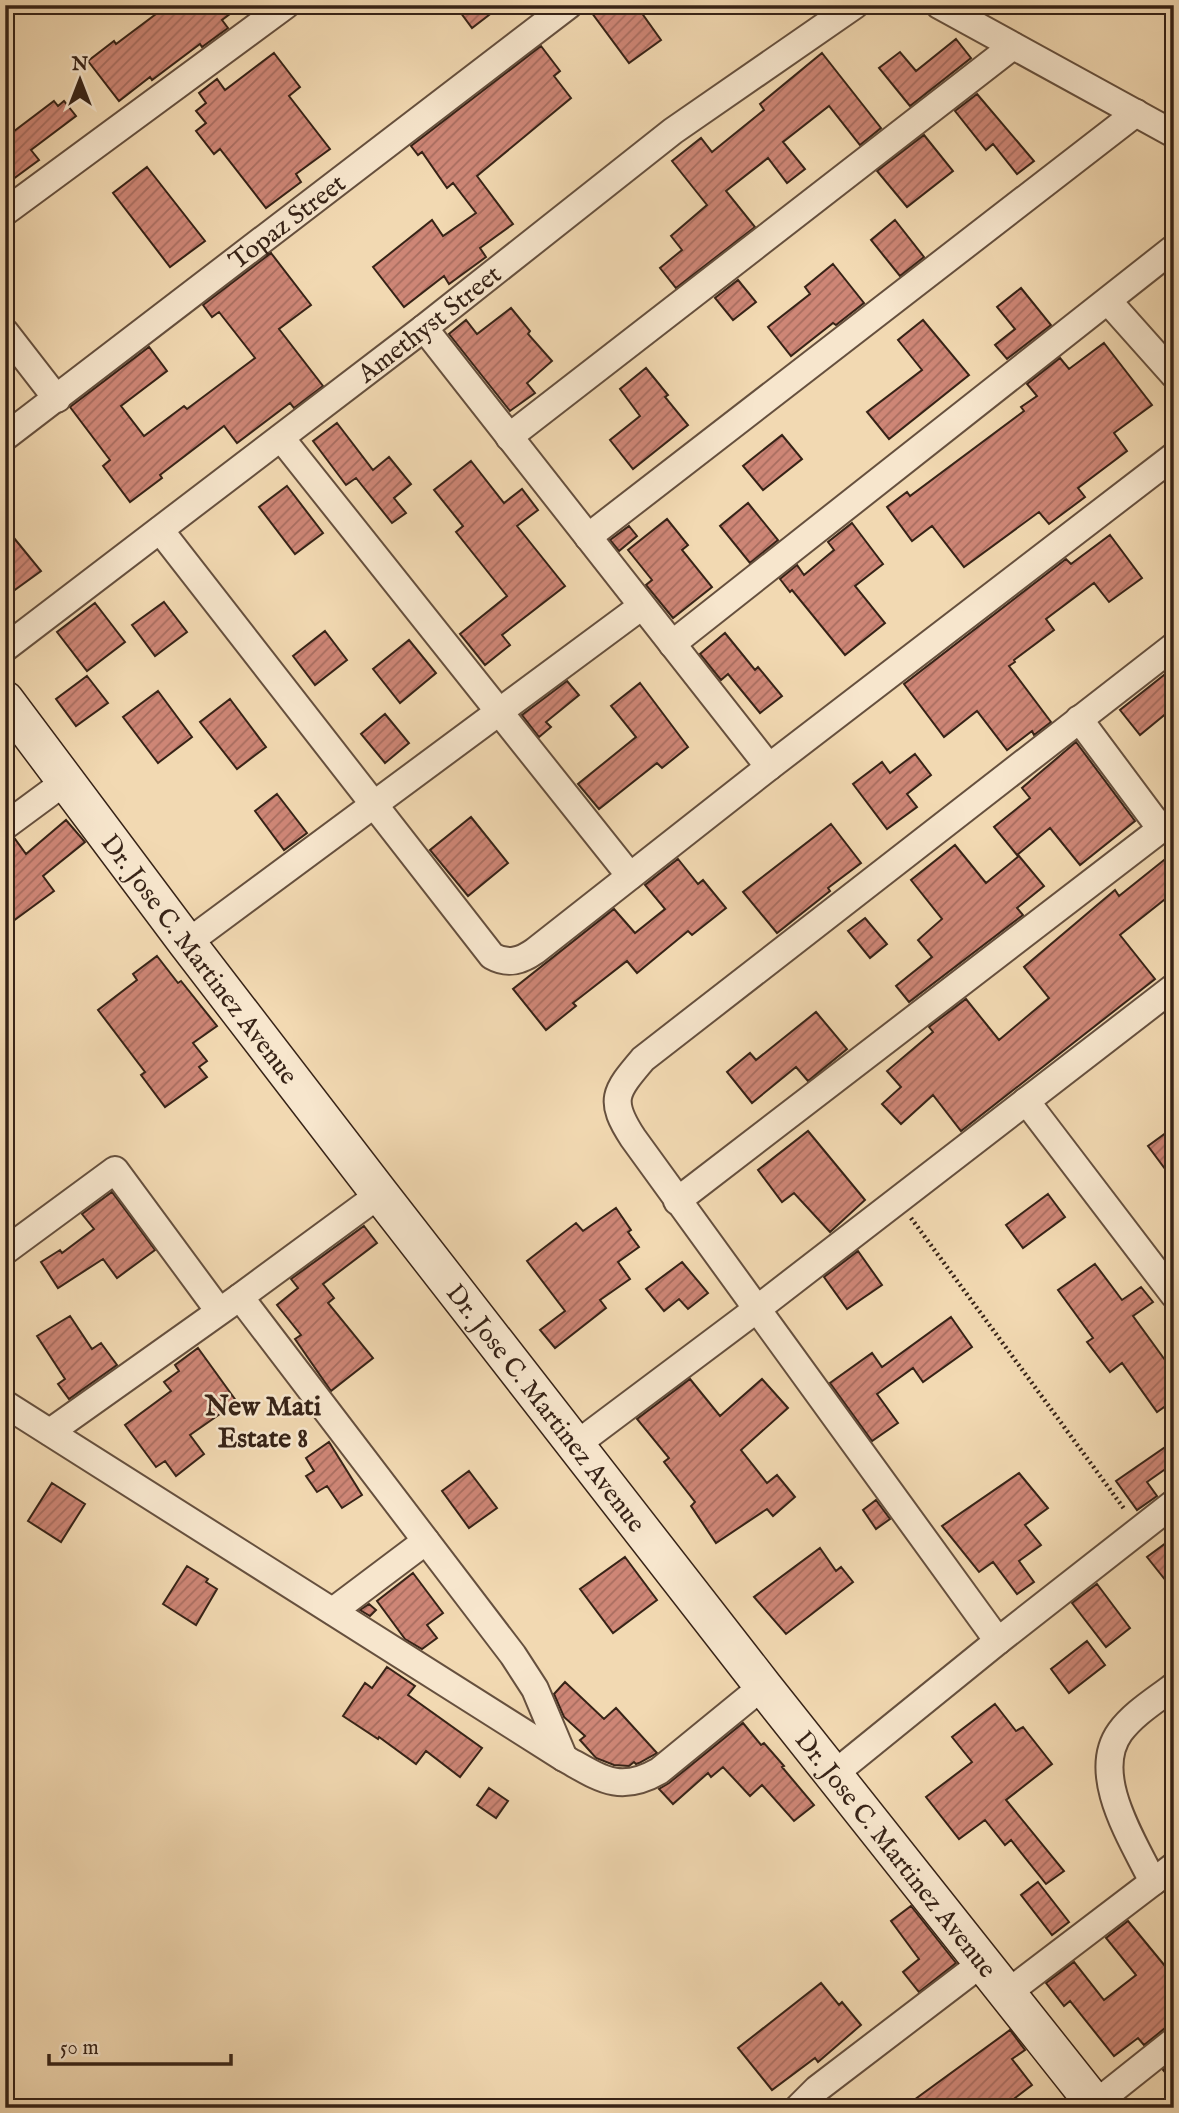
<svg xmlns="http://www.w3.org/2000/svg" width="1179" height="2113" font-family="'IM FELL English',serif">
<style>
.building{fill:url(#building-hatch);stroke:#372317;stroke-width:2}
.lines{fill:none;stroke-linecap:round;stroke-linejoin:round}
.street-casing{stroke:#66503e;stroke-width:30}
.secondary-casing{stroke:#372317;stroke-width:40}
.path{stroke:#372317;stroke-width:4.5;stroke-dasharray:2 3.5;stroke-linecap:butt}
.street{stroke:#f7e6cd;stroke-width:26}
.secondary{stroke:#f7e6cd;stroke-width:37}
.labels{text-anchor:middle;stroke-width:5;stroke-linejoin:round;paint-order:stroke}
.street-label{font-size:26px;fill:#372317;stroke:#f7e6cd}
.neighbourhood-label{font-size:28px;font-weight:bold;fill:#372317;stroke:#f7e6cd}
</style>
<defs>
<pattern id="building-hatch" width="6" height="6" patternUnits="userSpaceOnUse" patternTransform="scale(1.75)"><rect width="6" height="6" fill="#ce8676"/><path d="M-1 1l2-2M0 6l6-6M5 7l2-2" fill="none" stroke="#a86d60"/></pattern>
</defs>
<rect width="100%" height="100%" fill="#f2d9b2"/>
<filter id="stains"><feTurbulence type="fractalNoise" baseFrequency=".00286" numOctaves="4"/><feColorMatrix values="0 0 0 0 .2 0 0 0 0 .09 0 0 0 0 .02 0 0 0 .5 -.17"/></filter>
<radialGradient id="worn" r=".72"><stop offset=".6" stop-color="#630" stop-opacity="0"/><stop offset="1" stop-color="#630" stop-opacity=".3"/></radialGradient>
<path class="building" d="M 168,5 L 242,5 L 222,20 L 228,28 L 202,47 L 200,44 L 152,80 L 150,77 L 119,101 L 88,61 L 114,41 L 116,44 Z
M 455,5 L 502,5 L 472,28 Z
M 586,5 L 636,5 L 661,40 L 629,63 Z
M 956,39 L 971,58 L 910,106 L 879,68 L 900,52 L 916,71 Z
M 541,46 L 560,71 L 554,76 L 571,98 L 477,176 L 513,224 L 480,248 L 486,257 L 449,284 L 444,276 L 404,307 L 373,267 L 432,220 L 443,236 L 476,213 L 453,183 L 447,188 L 422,152 L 418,155 L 411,146 Z
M 274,53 L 300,87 L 289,96 L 330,149 L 296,174 L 301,182 L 266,208 L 220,149 L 214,154 L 196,131 L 206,123 L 196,111 L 206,103 L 199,93 L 217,79 L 225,90 Z
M 822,53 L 881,128 L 860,145 L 829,106 L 783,142 L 805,169 L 787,183 L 768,158 L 726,191 L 755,227 L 676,288 L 660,268 L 682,250 L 671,236 L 707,205 L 672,161 L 701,138 L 712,152 L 764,110 L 760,104 Z
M 977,94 L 1034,161 L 1017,174 L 993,144 L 986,150 L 955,111 Z
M 54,101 L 58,106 L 64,101 L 76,116 L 31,150 L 39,160 L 5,185 L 5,138 Z
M 924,135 L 953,171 L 907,207 L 877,171 Z
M 147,167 L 205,241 L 170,267 L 113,193 Z
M 895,220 L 924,257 L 900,276 L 871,240 Z
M 271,253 L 311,305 L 279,329 L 323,386 L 294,408 L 290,403 L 237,443 L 224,426 L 160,475 L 162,478 L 130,502 L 103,466 L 110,460 L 70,407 L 149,347 L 167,371 L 121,406 L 144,436 L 184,406 L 187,409 L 255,358 L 219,312 L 212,317 L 203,305 Z
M 833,264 L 864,303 L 836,325 L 833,323 L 791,356 L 768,327 L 810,294 L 805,287 Z
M 738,280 L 756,302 L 733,320 L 715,298 Z
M 1021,288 L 1051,325 L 1007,359 L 995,345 L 1015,329 L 997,307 Z
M 511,308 L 530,331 L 528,334 L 552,361 L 527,383 L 535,393 L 510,411 L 449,334 L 466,320 L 477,334 Z
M 923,320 L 969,375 L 889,439 L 867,412 L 922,370 L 898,340 Z
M 1104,343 L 1152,405 L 1114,433 L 1127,451 L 1078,488 L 1085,497 L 1049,524 L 1039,512 L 964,567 L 932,526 L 912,541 L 887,507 L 907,492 L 910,496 L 1024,411 L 1021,407 L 1037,396 L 1027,384 L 1060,358 L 1069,369 Z
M 646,368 L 668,395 L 665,397 L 688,425 L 633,469 L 610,440 L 640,416 L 620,389 Z
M 337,423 L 373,470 L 389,457 L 411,484 L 394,498 L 406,513 L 392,523 L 356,478 L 346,485 L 313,441 Z
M 782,435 L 802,459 L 763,490 L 743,466 Z
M 471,461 L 504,503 L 522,489 L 538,510 L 517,526 L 565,586 L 502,635 L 510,645 L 485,665 L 460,634 L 507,596 L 456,532 L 463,526 L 434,490 Z
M 287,486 L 323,533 L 295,554 L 259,507 Z
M 748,503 L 778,540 L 750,563 L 720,526 Z
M 667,519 L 688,545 L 682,550 L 712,587 L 673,618 L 646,585 L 652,580 L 628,550 Z
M 852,523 L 883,564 L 855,586 L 885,623 L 845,655 L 792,590 L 790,592 L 780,579 L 797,565 L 804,575 L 834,550 L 828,542 Z
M 629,526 L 637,536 L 619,551 L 610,540 Z
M 5,527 L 41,571 L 5,597 Z
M 1110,535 L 1142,578 L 1109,602 L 1094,583 L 1046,619 L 1054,630 L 1014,660 L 1015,662 L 1009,666 L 1051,722 L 1034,735 L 1032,731 L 1007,750 L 977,711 L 944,737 L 904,684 L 1066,559 L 1071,564 Z
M 164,602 L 187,632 L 155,656 L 132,625 Z
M 95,603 L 125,642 L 87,671 L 57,632 Z
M 325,631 L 347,660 L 315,685 L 293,656 Z
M 725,633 L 755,670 L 758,667 L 782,696 L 760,713 L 728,674 L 721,680 L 700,654 Z
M 409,640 L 436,673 L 400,703 L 373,669 Z
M 1174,667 L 1174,707 L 1140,735 L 1120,710 Z
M 87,676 L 108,703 L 76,726 L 56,699 Z
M 567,681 L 579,695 L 546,722 L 551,727 L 539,737 L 522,715 Z
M 640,683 L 688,747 L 662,768 L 657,763 L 599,809 L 578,784 L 636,737 L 611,706 Z
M 158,691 L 192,737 L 158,763 L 123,717 Z
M 230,699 L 266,747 L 237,769 L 200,722 Z
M 385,714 L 409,743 L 385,763 L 361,734 Z
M 1076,742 L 1135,821 L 1080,865 L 1050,828 L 1017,855 L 994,827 L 1030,798 L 1022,788 Z
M 915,754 L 931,775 L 907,794 L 917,807 L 887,829 L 853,784 L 882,762 L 890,773 Z
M 277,794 L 307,833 L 284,850 L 255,811 Z
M 471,817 L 508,863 L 468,896 L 430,850 Z
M 66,820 L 85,842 L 43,876 L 54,891 L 5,927 L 5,842 L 15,839 L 26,854 Z
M 831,824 L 861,863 L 828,888 L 830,891 L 777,933 L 743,892 Z
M 955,845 L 986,883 L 1019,856 L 1044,886 L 1017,908 L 1023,915 L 909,1002 L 896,986 L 932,957 L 918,940 L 942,919 L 911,880 Z
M 1174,852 L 1174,892 L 1120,935 L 1155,979 L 961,1131 L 933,1095 L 901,1124 L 882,1104 L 901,1087 L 887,1071 L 933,1032 L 929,1027 L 966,999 L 999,1040 L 1049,998 L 1024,967 L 1115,890 L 1119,896 Z
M 678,859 L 698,884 L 703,880 L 726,908 L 692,935 L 688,931 L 637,973 L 627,961 L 573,1003 L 576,1006 L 546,1030 L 513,989 L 614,909 L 635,933 L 665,909 L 645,885 Z
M 865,918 L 887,944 L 870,958 L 848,931 Z
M 157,956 L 178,983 L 181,981 L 217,1026 L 193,1043 L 207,1061 L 199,1067 L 207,1077 L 165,1107 L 141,1075 L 145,1072 L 98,1010 L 137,980 L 133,974 Z
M 816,1012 L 847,1049 L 808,1081 L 796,1067 L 752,1103 L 727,1072 L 750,1053 L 756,1060 Z
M 1174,1127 L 1174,1181 L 1148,1146 Z
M 808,1131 L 865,1200 L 830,1232 L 794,1193 L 782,1202 L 758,1170 Z
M 112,1192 L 155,1250 L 117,1278 L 103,1259 L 58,1288 L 41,1262 L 60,1250 L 62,1253 L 94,1229 L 82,1214 Z
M 1048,1194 L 1065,1217 L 1023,1248 L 1006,1225 Z
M 616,1208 L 631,1230 L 628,1232 L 639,1247 L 618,1262 L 630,1279 L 600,1300 L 606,1308 L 555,1348 L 540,1330 L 565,1311 L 527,1261 L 576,1223 L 583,1231 Z
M 364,1226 L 377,1243 L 323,1284 L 334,1298 L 328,1303 L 373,1358 L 331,1391 L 295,1339 L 301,1335 L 277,1305 L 298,1288 L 291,1279 Z
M 858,1251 L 882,1285 L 847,1309 L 824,1277 Z
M 682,1262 L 708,1293 L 688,1309 L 679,1299 L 664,1311 L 646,1289 Z
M 1095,1264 L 1122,1300 L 1141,1287 L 1153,1302 L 1133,1316 L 1165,1360 L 1174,1354 L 1174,1400 L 1157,1412 L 1122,1363 L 1110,1372 L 1087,1342 L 1093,1338 L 1058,1290 Z
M 70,1316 L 92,1349 L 101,1343 L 117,1365 L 69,1399 L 58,1384 L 65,1379 L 37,1336 Z
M 951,1317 L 972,1347 L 923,1382 L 913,1368 L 877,1394 L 898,1423 L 872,1441 L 830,1383 L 872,1353 L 882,1367 Z
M 198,1348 L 237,1402 L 190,1435 L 204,1454 L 176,1476 L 165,1461 L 156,1467 L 125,1425 L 171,1391 L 164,1382 L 179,1371 L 175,1365 Z
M 690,1379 L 720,1416 L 762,1379 L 788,1408 L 741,1450 L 767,1483 L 777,1475 L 795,1497 L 773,1516 L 767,1509 L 716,1543 L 691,1506 L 695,1502 L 664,1462 L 669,1458 L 637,1419 Z
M 1174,1441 L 1174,1463 L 1147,1482 L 1157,1496 L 1137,1510 L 1116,1481 Z
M 329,1442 L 362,1495 L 342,1508 L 327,1486 L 317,1492 L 306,1476 L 314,1471 L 306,1458 Z
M 469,1471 L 497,1508 L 469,1528 L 442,1491 Z
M 1019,1473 L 1048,1508 L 1025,1525 L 1041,1545 L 1019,1561 L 1034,1582 L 1017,1594 L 993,1562 L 979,1572 L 942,1526 Z
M 52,1483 L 85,1504 L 61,1542 L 28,1521 Z
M 876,1500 L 890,1519 L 876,1529 L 863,1510 Z
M 1174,1537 L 1174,1591 L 1147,1557 Z
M 820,1548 L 836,1571 L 841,1567 L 853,1582 L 786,1634 L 754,1597 Z
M 625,1557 L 657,1600 L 613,1633 L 580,1589 Z
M 187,1566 L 208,1579 L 206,1582 L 217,1589 L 196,1625 L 163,1604 Z
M 413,1573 L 443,1613 L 427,1625 L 437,1638 L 422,1649 L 405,1639 L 377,1601 Z
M 1097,1584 L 1130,1628 L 1106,1647 L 1072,1603 Z
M 369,1604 L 376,1610 L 370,1616 L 360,1610 Z
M 1087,1641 L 1105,1665 L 1069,1693 L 1051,1669 Z
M 387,1667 L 415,1686 L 408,1695 L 482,1748 L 460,1777 L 426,1751 L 416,1764 L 379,1737 L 378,1739 L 343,1716 L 365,1683 L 372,1688 Z
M 565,1682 L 604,1719 L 616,1708 L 657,1753 L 639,1763 L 636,1764 L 634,1762 L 629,1766 L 614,1765 L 596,1758 L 580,1740 L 585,1736 L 564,1717 L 554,1694 Z
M 995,1704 L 1016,1731 L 1023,1727 L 1052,1764 L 1006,1800 L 1064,1871 L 1046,1884 L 1011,1840 L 1005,1845 L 985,1820 L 959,1839 L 926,1797 L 972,1762 L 952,1737 Z
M 743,1723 L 761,1745 L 764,1743 L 784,1766 L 782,1767 L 814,1805 L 794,1821 L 762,1785 L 750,1796 L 723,1767 L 711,1777 L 708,1773 L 673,1804 L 659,1789 L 669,1783 Z
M 489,1788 L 508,1801 L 496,1818 L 477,1805 Z
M 1038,1882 L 1069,1922 L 1052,1935 L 1021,1895 Z
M 911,1906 L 956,1963 L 919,1992 L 903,1972 L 919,1959 L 891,1921 Z
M 1128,1921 L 1165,1966 L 1174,1959 L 1174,2026 L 1164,2029 L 1144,2045 L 1138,2038 L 1114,2056 L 1070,2001 L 1064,2006 L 1046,1983 L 1074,1962 L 1104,2000 L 1136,1975 L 1106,1938 Z
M 821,1983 L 839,2005 L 842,2002 L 861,2025 L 818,2062 L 815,2058 L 772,2090 L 738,2048 Z
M 1010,2030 L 1025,2050 L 1012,2059 L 1032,2085 L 1002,2108 L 903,2108 Z
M 1174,2061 L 1174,2083 L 1163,2070 Z"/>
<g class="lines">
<defs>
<g id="street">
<path d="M 939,5 L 1174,134"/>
<path d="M 5,212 L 286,5"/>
<path d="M 1108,301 L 1174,375"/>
<path d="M 424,328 L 769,767"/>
<path d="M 5,332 L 57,399"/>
<path id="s1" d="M 5,437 L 569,5"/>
<path d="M 509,437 L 1013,46"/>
<path d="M 281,438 L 630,876"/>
<path d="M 160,530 L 492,956 C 508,965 521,961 535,951 L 769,767 L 1174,456"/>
<path d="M 588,537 L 1136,113"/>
<path d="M 672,644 L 1174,248"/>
<path id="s2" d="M 5,648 L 424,328 L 673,131 L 855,5"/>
<path d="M 1079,719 L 1161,829"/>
<path d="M 5,826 L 66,781"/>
<path d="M 187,943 L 642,606"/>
<path d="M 1026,1101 L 1174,1295"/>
<path d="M 677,1201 L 1174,819"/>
<path d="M 5,1251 L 115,1170 L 219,1311"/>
<path d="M 240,1297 L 513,1655 L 535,1689 L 564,1758"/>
<path d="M 5,1404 L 564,1758 C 600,1778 619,1794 659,1771 L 763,1686"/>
<path d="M 50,1432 L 240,1297 L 380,1194"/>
<path d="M 577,1444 L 757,1309 L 1174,987"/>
<path d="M 333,1611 L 426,1541"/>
<path d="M 998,1641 L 633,1138 C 608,1100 615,1092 643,1059 L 1174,646"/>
<path d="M 834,1774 L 998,1641 L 1174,1503"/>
<path d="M 1153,1882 C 1134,1842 1089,1775 1120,1732 C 1134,1713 1156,1700 1174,1686"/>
<path d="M 1006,1994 L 1174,1866"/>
<path d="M 1095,2104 L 1174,2041"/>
<path d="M 798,2108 L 817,2089 L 982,1963"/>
</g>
<g id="secondary">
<path id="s3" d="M 5,700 L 187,943 L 380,1194 L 763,1686 L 1098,2108"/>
</g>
</defs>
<use href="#street" class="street-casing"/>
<use href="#secondary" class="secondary-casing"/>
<path class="path" d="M 911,1218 L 1125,1510"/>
<use href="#street" class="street"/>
<use href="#secondary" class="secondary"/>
</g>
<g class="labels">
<g class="street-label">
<text dy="9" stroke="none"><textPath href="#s1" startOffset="355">Topaz Street</textPath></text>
<text dy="9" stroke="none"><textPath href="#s2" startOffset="534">Amethyst Street</textPath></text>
<text dy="9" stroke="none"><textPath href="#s3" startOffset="324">Dr. Jose C. Martinez Avenue</textPath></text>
<text dy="9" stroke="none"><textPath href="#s3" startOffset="891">Dr. Jose C. Martinez Avenue</textPath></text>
<text dy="9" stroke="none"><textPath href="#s3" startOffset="1458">Dr. Jose C. Martinez Avenue</textPath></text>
</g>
<g class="neighbourhood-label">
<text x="263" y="1415">New Mati<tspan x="263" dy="32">Estate 8</tspan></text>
</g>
</g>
<rect width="1179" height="2113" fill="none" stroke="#f2d9b2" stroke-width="28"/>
<rect x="7" y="7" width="1165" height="2099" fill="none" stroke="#372317" stroke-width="3.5"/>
<rect x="14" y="14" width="1151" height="2085" fill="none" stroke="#372317" stroke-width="2"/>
<g transform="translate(80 80)" stroke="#f7e6cd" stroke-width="5" paint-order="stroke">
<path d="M0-5L12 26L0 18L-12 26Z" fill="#372317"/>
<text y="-10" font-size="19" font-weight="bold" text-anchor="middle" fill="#372317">N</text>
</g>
<path d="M49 2054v10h182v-10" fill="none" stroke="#372317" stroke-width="3.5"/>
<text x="60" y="2054" font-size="21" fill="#372317" stroke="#f7e6cd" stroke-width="5" paint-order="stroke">50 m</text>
<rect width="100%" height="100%" filter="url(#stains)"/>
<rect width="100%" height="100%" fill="url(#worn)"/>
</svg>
